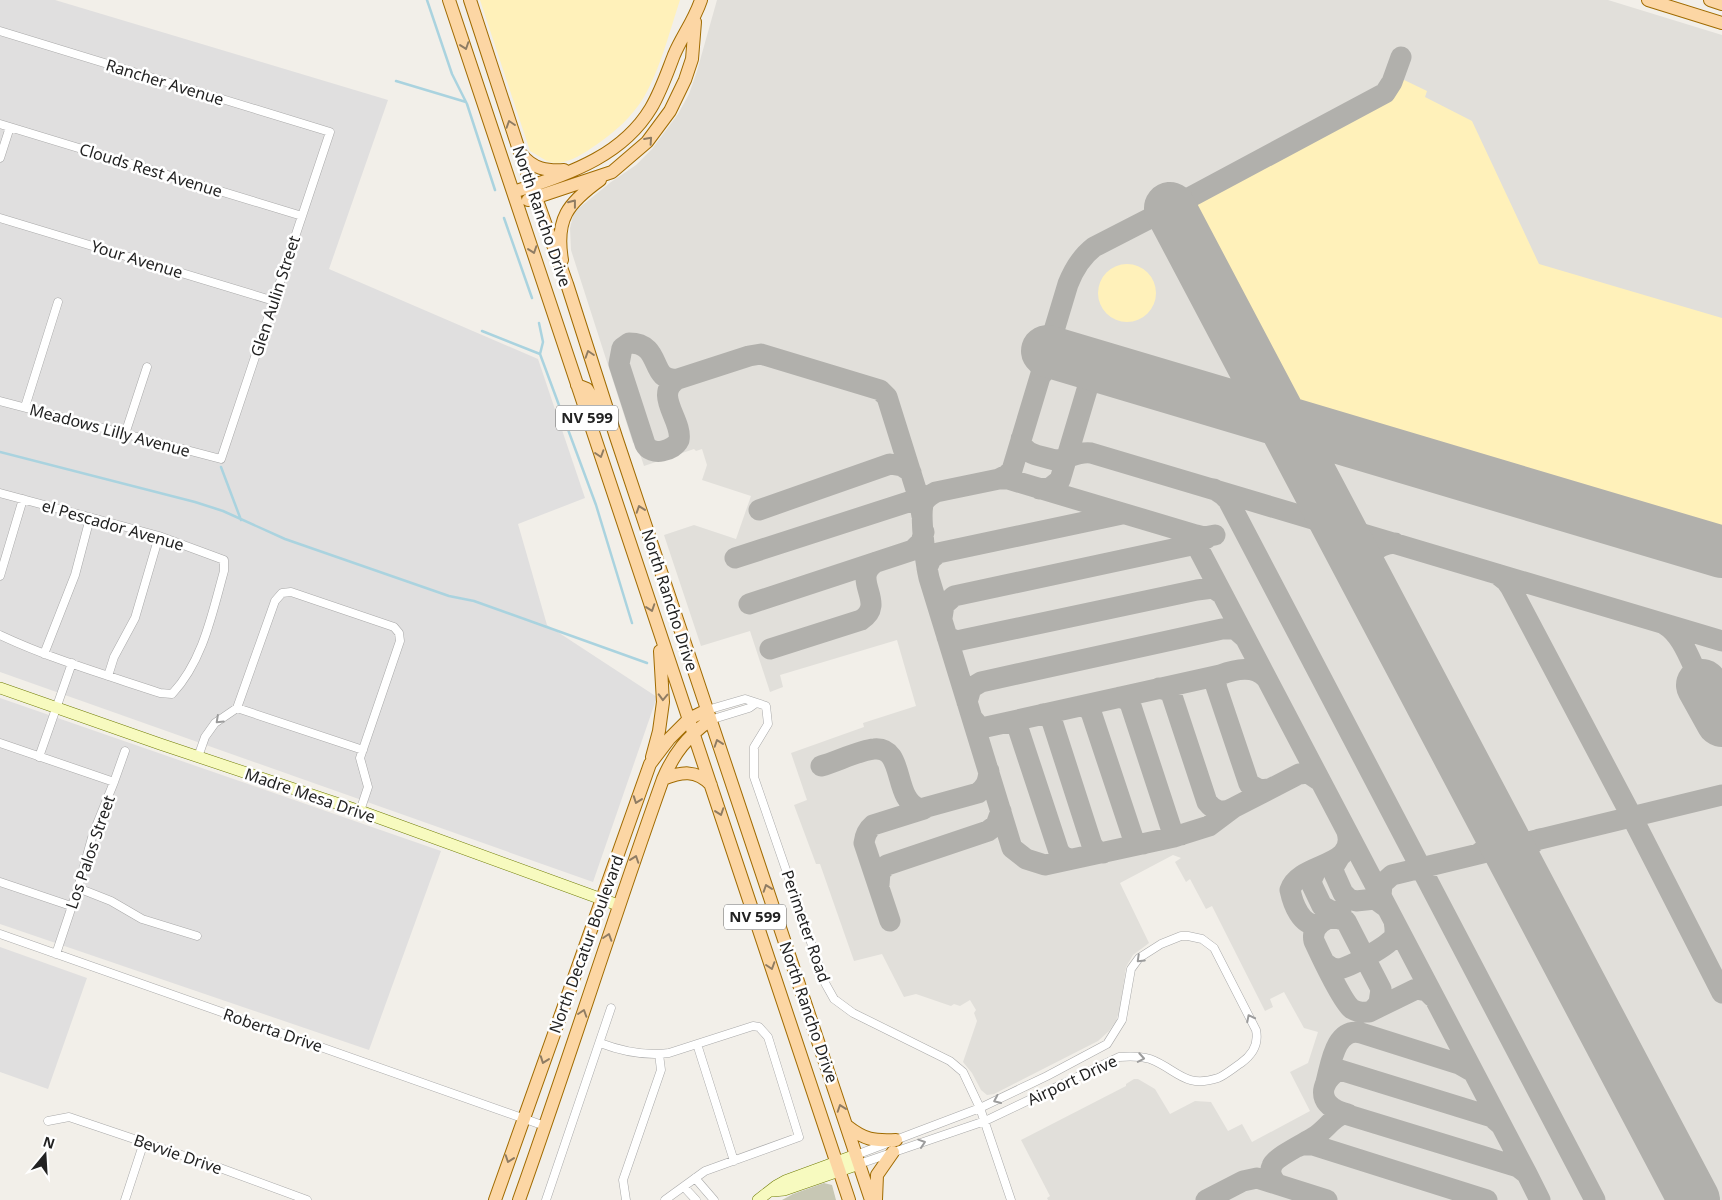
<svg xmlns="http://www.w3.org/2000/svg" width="1722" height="1200" font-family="'Noto Sans',sans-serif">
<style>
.residential{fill:#e0dfdf}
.airport{fill:#e1dfda}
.construction{fill:#c7c7b4}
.sand{fill:#fff1ba}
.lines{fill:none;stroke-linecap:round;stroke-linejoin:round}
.stream{stroke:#aad3df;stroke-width:2.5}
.taxiway{stroke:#b1b0ac;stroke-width:21}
.runway{stroke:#b1b0ac;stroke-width:52}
.street-casing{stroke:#a9a9a9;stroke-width:9}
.secondary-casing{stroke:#707d05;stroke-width:12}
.primary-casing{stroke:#a06b00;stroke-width:14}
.street{stroke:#fff;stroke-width:8}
.secondary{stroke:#f7fabf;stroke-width:11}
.primary{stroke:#fcd6a4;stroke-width:12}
.oneway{stroke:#8f7c63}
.oneway2{stroke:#9c9c9c}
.labels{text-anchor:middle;stroke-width:5;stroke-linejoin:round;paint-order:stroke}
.shield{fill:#fff;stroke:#646464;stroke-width:1}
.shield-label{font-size:15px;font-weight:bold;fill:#222}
.street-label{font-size:16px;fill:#222;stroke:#fff}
</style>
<rect width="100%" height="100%" fill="#f2efe9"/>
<path class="residential" d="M 0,0 L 55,0 L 388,100 L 329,269 L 538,359 L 585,498 L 518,524 L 547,625 L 657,697 L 593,882 L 0,672 Z
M 0,698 L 441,851 L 369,1050 L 0,924 Z
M 0,947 L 87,978 L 48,1089 L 0,1072 Z"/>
<path class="airport" d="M 717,0 L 1608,0 L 1722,35 L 1722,1200 L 1048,1200 L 1047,1198 L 1050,1196 L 1021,1140 L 1126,1086 L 1126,1084 L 1134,1079 L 1138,1079 L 1155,1089 L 1170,1114 L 1195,1101 L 1211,1102 L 1228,1131 L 1242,1124 L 1252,1142 L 1310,1111 L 1290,1072 L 1308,1063 L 1318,1032 L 1304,1028 L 1284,992 L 1270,999 L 1273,1007 L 1265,1011 L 1212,906 L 1206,909 L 1190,879 L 1186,882 L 1175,862 L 1181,858 L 1173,855 L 1120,883 L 1149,943 L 1133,955 L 1126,967 L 1120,1009 L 1116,1021 L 1109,1031 L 1098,1041 L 994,1094 L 987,1095 L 981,1090 L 972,1073 L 963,1062 L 977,1021 L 974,1013 L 976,1010 L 970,1000 L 960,1006 L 954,1004 L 951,1006 L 916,994 L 904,997 L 882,954 L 854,961 L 820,864 L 816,864 L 794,805 L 807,800 L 791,753 L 864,727 L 863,723 L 916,706 L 897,640 L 780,675 L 783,687 L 770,692 L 750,631 L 701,646 L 664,535 L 694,525 L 736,539 L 751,496 L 702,480 L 707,465 L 702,449 L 696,451 L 694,449 L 644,466 L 636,442 L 633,443 L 571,250 L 570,228 L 574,212 L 611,182 L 636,165 L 652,149 L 678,114 L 689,94 L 697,71 Z"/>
<path class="construction" d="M 824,1183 L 832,1185 L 836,1200 L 782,1200 L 793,1194 Z"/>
<path class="sand" d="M 480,0 L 680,0 C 670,30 660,70 644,97 C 632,117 615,132 596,145 C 583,154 563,168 547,161 C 541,158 536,154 530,151 Z
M 1400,78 L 1427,91 L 1425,97 L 1472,121 L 1539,264 L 1722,318 L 1722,536 L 1291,408 L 1192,221 L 1194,204 L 1198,200 L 1385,101 Z
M1098 293a29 29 0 1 1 58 0a29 29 0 1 1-58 0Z"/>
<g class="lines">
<path class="stream" d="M 427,0 L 452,74 L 467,104 L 495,190
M 396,81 L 466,102
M 504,218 L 532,298
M 539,323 L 543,342 L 540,354
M 482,331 L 540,354 L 596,505 L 632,623
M 0,452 L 195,502 L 223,511 L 285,539 L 449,596 L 474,601 L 647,663
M 221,467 L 241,520"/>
<path class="taxiway" d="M 1040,377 C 1050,362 1057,360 1075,359
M 678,379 C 652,394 683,420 679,440 C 674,451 651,457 645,444 L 619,364 L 622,348 L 629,343 C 664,343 648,383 678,379 L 749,356 L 761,354 L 880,390 L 887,397 L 919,499 L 922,516
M 1021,439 C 1021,455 1043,456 1055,460 C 1068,460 1076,451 1091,453 L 1722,641
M 999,479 L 1007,475 L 1012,470 L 1068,284 C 1074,269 1081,257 1094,247 L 1170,208 L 1385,93 L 1392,82 L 1401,57
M 1039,489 L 1050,488 L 1060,480 L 1089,383 C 1100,371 1110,372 1125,374
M 1214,489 L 1223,495 L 1228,500 L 1595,1200
M 759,510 L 890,464 L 902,466 L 911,472
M 1185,532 L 1192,537 L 1196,544 L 1527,1174
M 1215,535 L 1204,537 L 1196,535 L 1008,479 L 999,479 L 936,492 C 932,494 927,497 924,502 C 919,513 926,565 929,578 L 1012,848 L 1026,859 L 1045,865 L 1174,837 L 1209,826 L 1233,808 L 1299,774 L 1308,773 L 1320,781
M 735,558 L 930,495
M 927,568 L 931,559 L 938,553 L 1122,514
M 1497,574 L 1506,581 L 1511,588 L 1632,817 L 1722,993
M 1366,581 C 1365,559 1372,545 1395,543
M 749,604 L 913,550 L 921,542 L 924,532
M 942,618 L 944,605 L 954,596 L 1187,546 L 1196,544 L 1207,538
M 1664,624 C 1682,634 1690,660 1699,678
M 947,637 L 957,641 L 966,639 L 1197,590 L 1213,588 L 1222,594
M 770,649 L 861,620 C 888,603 849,579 876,562
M 1266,678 C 1254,665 1236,669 1220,675 L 1217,679 L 1216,686 L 1249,784 L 1260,790 L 1269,789
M 1159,688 L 1169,691 L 1172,696 L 1207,802 C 1214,811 1223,814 1233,808
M 1120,697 L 1127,700 L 1130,703 L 1172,831 L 1176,835 L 1181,835
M 967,702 L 971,688 L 981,682 L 1222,629 L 1235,629 L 1244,637
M 1080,706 L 1086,707 L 1091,712 L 1134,841 L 1143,844
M 1043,714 L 1046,715 L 1052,721 L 1092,845 L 1097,851 L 1103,853
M 973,719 L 979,726 L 986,727 L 1220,675
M 1009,722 L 1015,725 L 1018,728 L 1059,852 L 1064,857 L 1071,859
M 821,766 C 836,762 860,750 874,749 C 906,746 892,800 920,809 L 978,793 C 986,787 988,782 989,771
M 1478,854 C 1492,846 1493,833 1492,818
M 1340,856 L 1334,866 L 1334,873 L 1343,893 L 1349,899 L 1356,901 L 1375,899 L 1386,907
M 1317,868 L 1312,879 L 1312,885 L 1322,906 L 1331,911 L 1341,912
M 1523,878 C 1518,860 1524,848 1539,839
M 879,885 L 880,872 L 887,865 L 988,831 L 996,825 L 1001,811
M 1381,896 L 1382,884 L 1392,875 L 1722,795
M 890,921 L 864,843 C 865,835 867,830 873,825 L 924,809
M 1318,925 C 1301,926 1293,904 1290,890 C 1299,862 1358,868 1347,832
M 1325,963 C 1329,967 1333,969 1339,969 C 1348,968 1390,945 1394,937 C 1396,932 1395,927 1394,921
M 1371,1011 C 1364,1013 1359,1013 1352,1009 C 1343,1003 1320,954 1314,941 C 1311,927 1322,920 1333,917 L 1346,921 L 1381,989 L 1379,1003 L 1373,1010
M 1369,1012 L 1416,989 L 1427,991 L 1433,997
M 1326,1082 C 1331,1064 1335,1027 1361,1033 L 1459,1064 L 1473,1072
M 1348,1114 C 1343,1113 1337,1111 1333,1108 C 1316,1097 1324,1078 1340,1070 L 1492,1117 L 1500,1124
M 1297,1147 L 1302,1145 L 1313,1145 L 1487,1200
M 1277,1184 C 1272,1179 1269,1172 1272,1166 C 1275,1157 1305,1143 1314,1137 C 1326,1130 1333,1116 1345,1114 L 1518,1167 L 1527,1174 L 1540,1200
M 1206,1200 L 1243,1181 L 1257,1178 L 1327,1200
M 1693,1200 L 1693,1198"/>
<path class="runway" d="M 1170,208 L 1694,1200
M 1047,351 L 1722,552
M 1702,685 L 1722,721"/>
<defs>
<path id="street" d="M 0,31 L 330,132 L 221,459 L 0,401
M 0,124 L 302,216
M 0,158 L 10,127
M 0,218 L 274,301
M 25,407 L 58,302
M 125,434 L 147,367
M 0,493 L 159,536 L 224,560 L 224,571 C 212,614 203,661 172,694 L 160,693 C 106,675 51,659 0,635
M 0,576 L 23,499
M 44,654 L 75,575 L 90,518
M 108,676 L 114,657 L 135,618 L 159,536
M 237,708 L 363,750
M 707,710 L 745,699 L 766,706 L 768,724 L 754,747 L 754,777 L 825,983 L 834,999 L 853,1013 L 950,1061 L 963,1072 L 980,1108 L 1011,1200
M 710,720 L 749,708 L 756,703
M 0,743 L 114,782
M 39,757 L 72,663
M 198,757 L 205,737 L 215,723 L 237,708 L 275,601 L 282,593 L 291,592 L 394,627 L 399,633 L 400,641 L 360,758 L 368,787 L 360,811
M 0,882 L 71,906
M 78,888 L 111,901 L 142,919 L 197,936
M 0,934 L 545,1126
M 56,954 L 78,888 L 93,834 L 114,782 L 125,751
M 600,1043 C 621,1051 646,1056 669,1053 L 753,1026 L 759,1027 L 768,1037 L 799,1137 L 705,1171 L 665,1200
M 697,1044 L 734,1161
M 48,1121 L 69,1117 L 220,1168 L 307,1200
M 856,1155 L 980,1108 L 1047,1076 L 1107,1044 L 1122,1020 L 1131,969 L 1139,958 L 1161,944 L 1181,936 L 1188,936 L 1202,939 L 1214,948 L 1256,1030 C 1259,1044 1252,1055 1241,1063 C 1235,1067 1224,1076 1218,1078 C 1184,1089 1177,1069 1150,1059 C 1140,1056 1129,1056 1119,1057 L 985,1121 L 859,1164
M 695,1178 L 714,1200
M 684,1187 L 696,1200
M 125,1200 L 144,1142
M 546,1200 L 611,1008
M 626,1200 L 623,1180 L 661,1070 L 659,1054"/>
<path id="secondary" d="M 0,688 L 160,744 L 360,811 L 618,905
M 773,1191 L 784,1190 L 859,1164
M 758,1200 L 776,1186 L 785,1181 L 856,1155"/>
<path id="primary" d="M 449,0 L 849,1200
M 470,0 L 519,150 L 567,284 L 616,437 L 871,1200
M 1648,0 L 1722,23
M 1710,0 L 1722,4
M 522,155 C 533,169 547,171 564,170
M 514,192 C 566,174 621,158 651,108 C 661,91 667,73 674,55 C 682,36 694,21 701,0
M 528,200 L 612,172 L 647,142 L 670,111 L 685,80 L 692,59 L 695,22
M 562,260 C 555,219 568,203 600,180
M 577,385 L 587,389 L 605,419
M 652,757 L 659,731 L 663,702 L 660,651
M 663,779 C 681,772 696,769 711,785
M 847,1126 C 865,1140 873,1141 896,1140
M 495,1200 L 650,764 L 669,739 L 689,719 L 707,710
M 519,1200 C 569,1060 613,919 663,779 C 674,753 687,737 710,720
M 876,1200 L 877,1175 L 893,1152"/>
</defs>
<use href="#street" class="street-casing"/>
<use href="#secondary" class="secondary-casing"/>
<use href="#primary" class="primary-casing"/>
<use href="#street" class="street"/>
<use href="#secondary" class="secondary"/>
<use href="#primary" class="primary"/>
</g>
<defs><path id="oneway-chevron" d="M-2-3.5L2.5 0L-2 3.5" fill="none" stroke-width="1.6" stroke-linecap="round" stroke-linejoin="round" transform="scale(1.25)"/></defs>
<g class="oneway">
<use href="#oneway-chevron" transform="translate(465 46) rotate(71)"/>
<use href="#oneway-chevron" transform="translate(510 124) rotate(-108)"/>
<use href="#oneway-chevron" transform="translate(649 140) rotate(-48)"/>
<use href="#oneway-chevron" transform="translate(573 203) rotate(-52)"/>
<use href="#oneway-chevron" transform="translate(533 250) rotate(71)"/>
<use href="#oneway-chevron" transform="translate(589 354) rotate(-108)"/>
<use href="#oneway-chevron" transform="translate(600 454) rotate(72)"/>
<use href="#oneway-chevron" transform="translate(640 509) rotate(-109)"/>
<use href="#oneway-chevron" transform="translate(651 608) rotate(71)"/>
<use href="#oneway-chevron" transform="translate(663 697) rotate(92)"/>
<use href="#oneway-chevron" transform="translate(718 743) rotate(-109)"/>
<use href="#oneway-chevron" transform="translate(637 800) rotate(110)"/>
<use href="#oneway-chevron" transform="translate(720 812) rotate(71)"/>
<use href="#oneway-chevron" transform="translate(635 859) rotate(-71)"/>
<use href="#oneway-chevron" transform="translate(767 888) rotate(-109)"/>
<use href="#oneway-chevron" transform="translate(608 937) rotate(-72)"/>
<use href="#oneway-chevron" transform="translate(771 966) rotate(72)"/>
<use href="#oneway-chevron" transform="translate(583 1013) rotate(-72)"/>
<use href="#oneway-chevron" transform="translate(544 1060) rotate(110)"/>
<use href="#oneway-chevron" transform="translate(841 1108) rotate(-109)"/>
<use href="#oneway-chevron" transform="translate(509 1159) rotate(109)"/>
</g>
<g class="oneway2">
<use href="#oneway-chevron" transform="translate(219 720) rotate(137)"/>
<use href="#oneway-chevron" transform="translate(1140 959) rotate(136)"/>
<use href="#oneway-chevron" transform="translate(1250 1018) rotate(-117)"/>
<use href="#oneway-chevron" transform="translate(1141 1058) rotate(10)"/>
<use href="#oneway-chevron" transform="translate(997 1100) rotate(155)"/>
<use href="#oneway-chevron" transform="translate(922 1143) rotate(-18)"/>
</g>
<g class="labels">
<g class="shield">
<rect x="556" y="405.5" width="62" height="25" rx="4"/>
<rect x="724" y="904.5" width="62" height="25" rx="4"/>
</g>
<g class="shield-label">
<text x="587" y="423">NV 599</text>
<text x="755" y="922">NV 599</text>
</g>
<g class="street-label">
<text transform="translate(165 82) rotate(17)" y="6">Rancher Avenue</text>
<text transform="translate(151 170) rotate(17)" y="6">Clouds Rest Avenue</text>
<text transform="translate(542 216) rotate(71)" y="6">North Rancho Drive</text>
<text transform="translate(137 259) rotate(17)" y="6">Your Avenue</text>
<text transform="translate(275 296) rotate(-72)" y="6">Glen Aulin Street</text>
<text transform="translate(110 430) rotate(15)" y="6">Meadows Lilly Avenue</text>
<text transform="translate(113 525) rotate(16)" y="6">el Pescador Avenue</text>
<text transform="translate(670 600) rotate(72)" y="6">North Rancho Drive</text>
<text transform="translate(310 795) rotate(19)" y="6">Madre Mesa Drive</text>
<text transform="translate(90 852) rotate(-71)" y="6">Los Palos Street</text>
<text transform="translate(806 926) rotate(71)" y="6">Perimeter Road</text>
<text transform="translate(586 944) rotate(-70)" y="6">North Decatur Boulevard</text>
<text transform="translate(809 1012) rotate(71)" y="6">North Rancho Drive</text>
<text transform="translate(273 1030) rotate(19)" y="6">Roberta Drive</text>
<text transform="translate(1072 1080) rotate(-25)" y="6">Airport Drive</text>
<text transform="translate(178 1154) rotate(19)" y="6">Bevvie Drive</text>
</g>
</g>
<g transform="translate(45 1155) rotate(18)" stroke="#ffffff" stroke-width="4" paint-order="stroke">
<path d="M0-4L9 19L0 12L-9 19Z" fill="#222222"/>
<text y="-8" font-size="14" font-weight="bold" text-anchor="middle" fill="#222222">N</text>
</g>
</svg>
